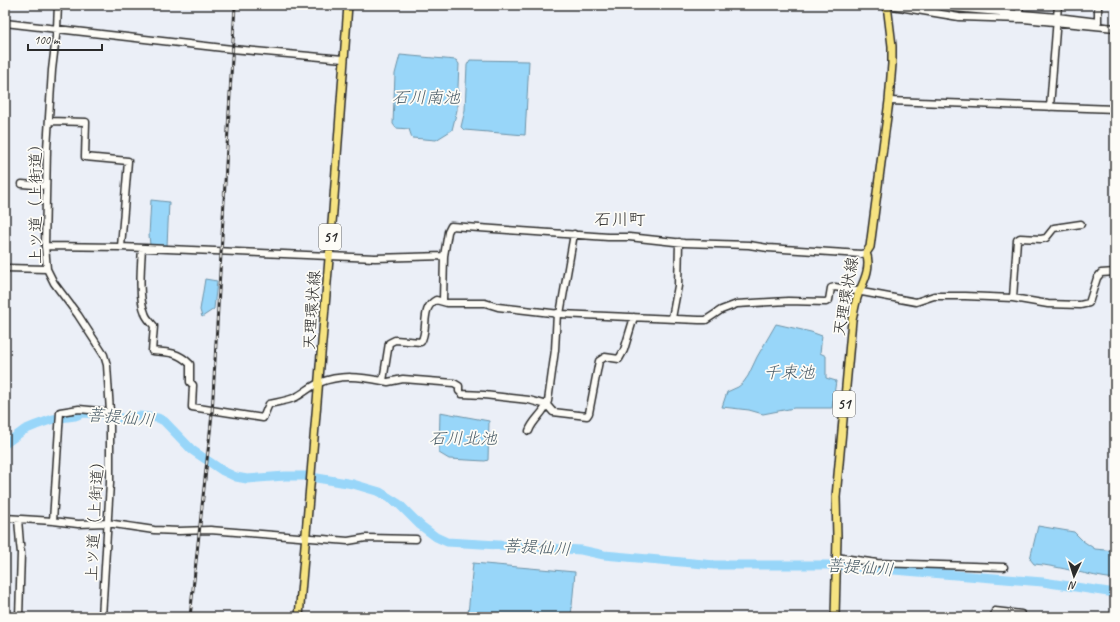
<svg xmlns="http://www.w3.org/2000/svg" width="1120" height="622" font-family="Caveat,'Klee One',sans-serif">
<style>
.water{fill:#98d6f9;stroke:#6c92a7}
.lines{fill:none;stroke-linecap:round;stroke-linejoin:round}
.river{stroke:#98d6f9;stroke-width:9}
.minor-casing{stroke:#2b2b2b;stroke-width:9}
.major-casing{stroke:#2b2b2b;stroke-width:10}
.minor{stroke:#fdfcf7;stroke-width:6}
.major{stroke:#f6e381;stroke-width:7}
.rail-casing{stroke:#2b2b2b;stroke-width:3}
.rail{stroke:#fdfcf7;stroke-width:1.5;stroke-dasharray:4.5;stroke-linecap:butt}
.labels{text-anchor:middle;stroke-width:3.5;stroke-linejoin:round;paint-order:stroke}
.shield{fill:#fdfcf7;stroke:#6a6a68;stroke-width:1}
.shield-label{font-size:15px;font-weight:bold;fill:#2b2b2b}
.street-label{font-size:16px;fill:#2b2b2b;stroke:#fdfcf7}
.water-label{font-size:17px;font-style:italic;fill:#4c5e69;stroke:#fdfcf7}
.neighbourhood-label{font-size:17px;fill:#2b2b2b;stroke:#fdfcf7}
</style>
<rect width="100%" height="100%" fill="#ebeff7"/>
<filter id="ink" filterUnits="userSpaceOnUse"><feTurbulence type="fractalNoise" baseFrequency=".025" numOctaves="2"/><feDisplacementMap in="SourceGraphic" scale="8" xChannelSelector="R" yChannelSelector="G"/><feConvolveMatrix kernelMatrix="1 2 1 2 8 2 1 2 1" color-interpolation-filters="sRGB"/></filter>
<g filter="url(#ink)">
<path class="water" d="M 400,55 L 456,60 L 459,64 L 457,110 L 452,130 L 436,140 L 412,138 L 409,129 L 396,128 L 393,124 L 395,74 Z
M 470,60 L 529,61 L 525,135 L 464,130 L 461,127 L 465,110 L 467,65 Z
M 151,200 L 169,202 L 167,246 L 150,245 L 149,235 Z
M 205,279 L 217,281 L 214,309 L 202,317 L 200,310 Z
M 776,324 L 811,332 L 822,336 L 820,353 L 826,356 L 826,378 L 836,381 L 832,408 L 794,408 L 763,414 L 749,410 L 722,407 L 727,392 L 738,387 L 743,383 L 748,376 L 757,357 Z
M 440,412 L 489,421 L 488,460 L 485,461 L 449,459 L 439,453 Z
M 1038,526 L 1074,532 L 1083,541 L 1095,549 L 1115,551 L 1115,579 C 1088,576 1061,566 1034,564 L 1030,559 Z
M 5,535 L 9,536 L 7,592 L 5,596 Z
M 473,563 L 575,572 L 571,617 L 470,617 L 468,614 Z"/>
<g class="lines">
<path class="river" d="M 5,444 L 24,430 L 36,425 L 53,419 L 75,416 L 83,413 L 102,414 L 125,419 L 139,416 L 158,418 L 164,421 L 192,450 L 223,471 L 236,477 L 247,479 L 285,476 L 305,476 L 353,484 L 380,492 L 399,504 L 420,525 L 436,537 L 447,542 L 581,550 L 604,555 L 715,565 L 832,565 L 1043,582 L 1115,593"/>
<defs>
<path id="minor" d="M 58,5 L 57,28 L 52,70 L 47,149 L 45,246 L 47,269 L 54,283 L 78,315 L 104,355 L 107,365 L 110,412 L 110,483 L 102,617
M 887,5 L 959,17 L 1024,19 L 1115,28
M 918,5 L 1057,17 L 1098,22 L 1098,5
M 1019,14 L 1020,5
M 5,23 L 232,49 L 343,59
M 889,101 L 1115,109
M 1050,107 L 1058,5
M 49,121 L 86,122 L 85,157 L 128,161 L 121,247
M 22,184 L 46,186
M 45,246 L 121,247 L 375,258 L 444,256 L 448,232 L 451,226 L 608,237 L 629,237 L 684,243 L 749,245 L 768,248 L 861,254 L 866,253
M 142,248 C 141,266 138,297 145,313 C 146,318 151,322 154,326 L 152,351 C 168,352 178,352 190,364 L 190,382 L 193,385 L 192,407 L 263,418 L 269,404 C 277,402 288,401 296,397 C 304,393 311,386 319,383 C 341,374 361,377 383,381 L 389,343 L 395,340 L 421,342 C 429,329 420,308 436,300 L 447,303 L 485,303 L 498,307 L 560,314 L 699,320 L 706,320 L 721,310 L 737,304 L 788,301 L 826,302 L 829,300 L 831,288 L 835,287 L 916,302 L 934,296 L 965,296 L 1013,298 L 1048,304 L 1080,305 L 1089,303 L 1097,278 L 1101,273 L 1115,272
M 5,268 L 47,269
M 1013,298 L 1017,240 L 1020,238 L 1041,239 L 1046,238 L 1054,228 L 1081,224
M 443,301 L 444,256
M 560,314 L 574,234
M 672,318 L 678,286 L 679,242
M 383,381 L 388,382 L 403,379 L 454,383 L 459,386 L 459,391 L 462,394 L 484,395 L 529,400 L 547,405 L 553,412 L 587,416 L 589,413 L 599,361 L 605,357 L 619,359 L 624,350 L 634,317
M 529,431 C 533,419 545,413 548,401 L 555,350 L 557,313
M 5,518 L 53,521 L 78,524 L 107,523 L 154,530 L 179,531 L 210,530 L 348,541 L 366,538 L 416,539
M 18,519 L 20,544 L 21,553 L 19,617
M 53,521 L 60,412 L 79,409 L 110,412
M 836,557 L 877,563 L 1004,567
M 994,617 L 995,611 L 1021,614 L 1021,617"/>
<path id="major" d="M 299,617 L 333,211 L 348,5
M 835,617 L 837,537 L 836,497 L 852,320 C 854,312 855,303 858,295 C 863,283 872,267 866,253 L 870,247 L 889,101 L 892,64 L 892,46 L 887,5"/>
</defs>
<use href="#minor" class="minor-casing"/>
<use href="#major" class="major-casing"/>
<use href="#minor" class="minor"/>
<use href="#major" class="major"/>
<defs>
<path id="rail" d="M 190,617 L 212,414 L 235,5"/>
</defs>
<use href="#rail" class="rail-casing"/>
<use href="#rail" class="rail"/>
</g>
</g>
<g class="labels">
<g class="shield">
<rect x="319" y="224" width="22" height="26" rx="3"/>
<rect x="833" y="391" width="22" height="26" rx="3"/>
</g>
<g class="shield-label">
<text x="330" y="242">51</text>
<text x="844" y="409">51</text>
</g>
<g class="street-label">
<text transform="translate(35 200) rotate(-90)" y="6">上ツ道（上街道）</text>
<text transform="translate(845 296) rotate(-80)" y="6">天理環状線</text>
<text transform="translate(311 310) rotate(-86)" y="6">天理環状線</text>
<text transform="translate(94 517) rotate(-87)" y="6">上ツ道（上街道）</text>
</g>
<g class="water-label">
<text x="426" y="103">石川南池</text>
<text x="789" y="378">千束池</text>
<text transform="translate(121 417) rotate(5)" y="6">菩提仙川</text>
<text x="463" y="444">石川北池</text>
<text transform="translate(537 547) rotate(3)" y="6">菩提仙川</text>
<text transform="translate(860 567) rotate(4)" y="6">菩提仙川</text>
</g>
<g class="neighbourhood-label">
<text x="620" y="225">石川町</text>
</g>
</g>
<rect width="1120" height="622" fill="none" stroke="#fdfcf7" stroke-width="20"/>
<rect x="10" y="10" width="1100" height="602" fill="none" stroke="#2b2b2b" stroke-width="1.5" filter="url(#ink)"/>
<g transform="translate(1074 576) rotate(184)" stroke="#fdfcf7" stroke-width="3" paint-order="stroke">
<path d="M0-3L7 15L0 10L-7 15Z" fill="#2b2b2b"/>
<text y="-6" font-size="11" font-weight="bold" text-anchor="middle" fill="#2b2b2b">N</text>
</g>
<path d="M28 44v6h74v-6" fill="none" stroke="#2b2b2b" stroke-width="2"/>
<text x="34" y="44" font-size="12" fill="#2b2b2b" stroke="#fdfcf7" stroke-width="3" paint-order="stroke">100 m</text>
</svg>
